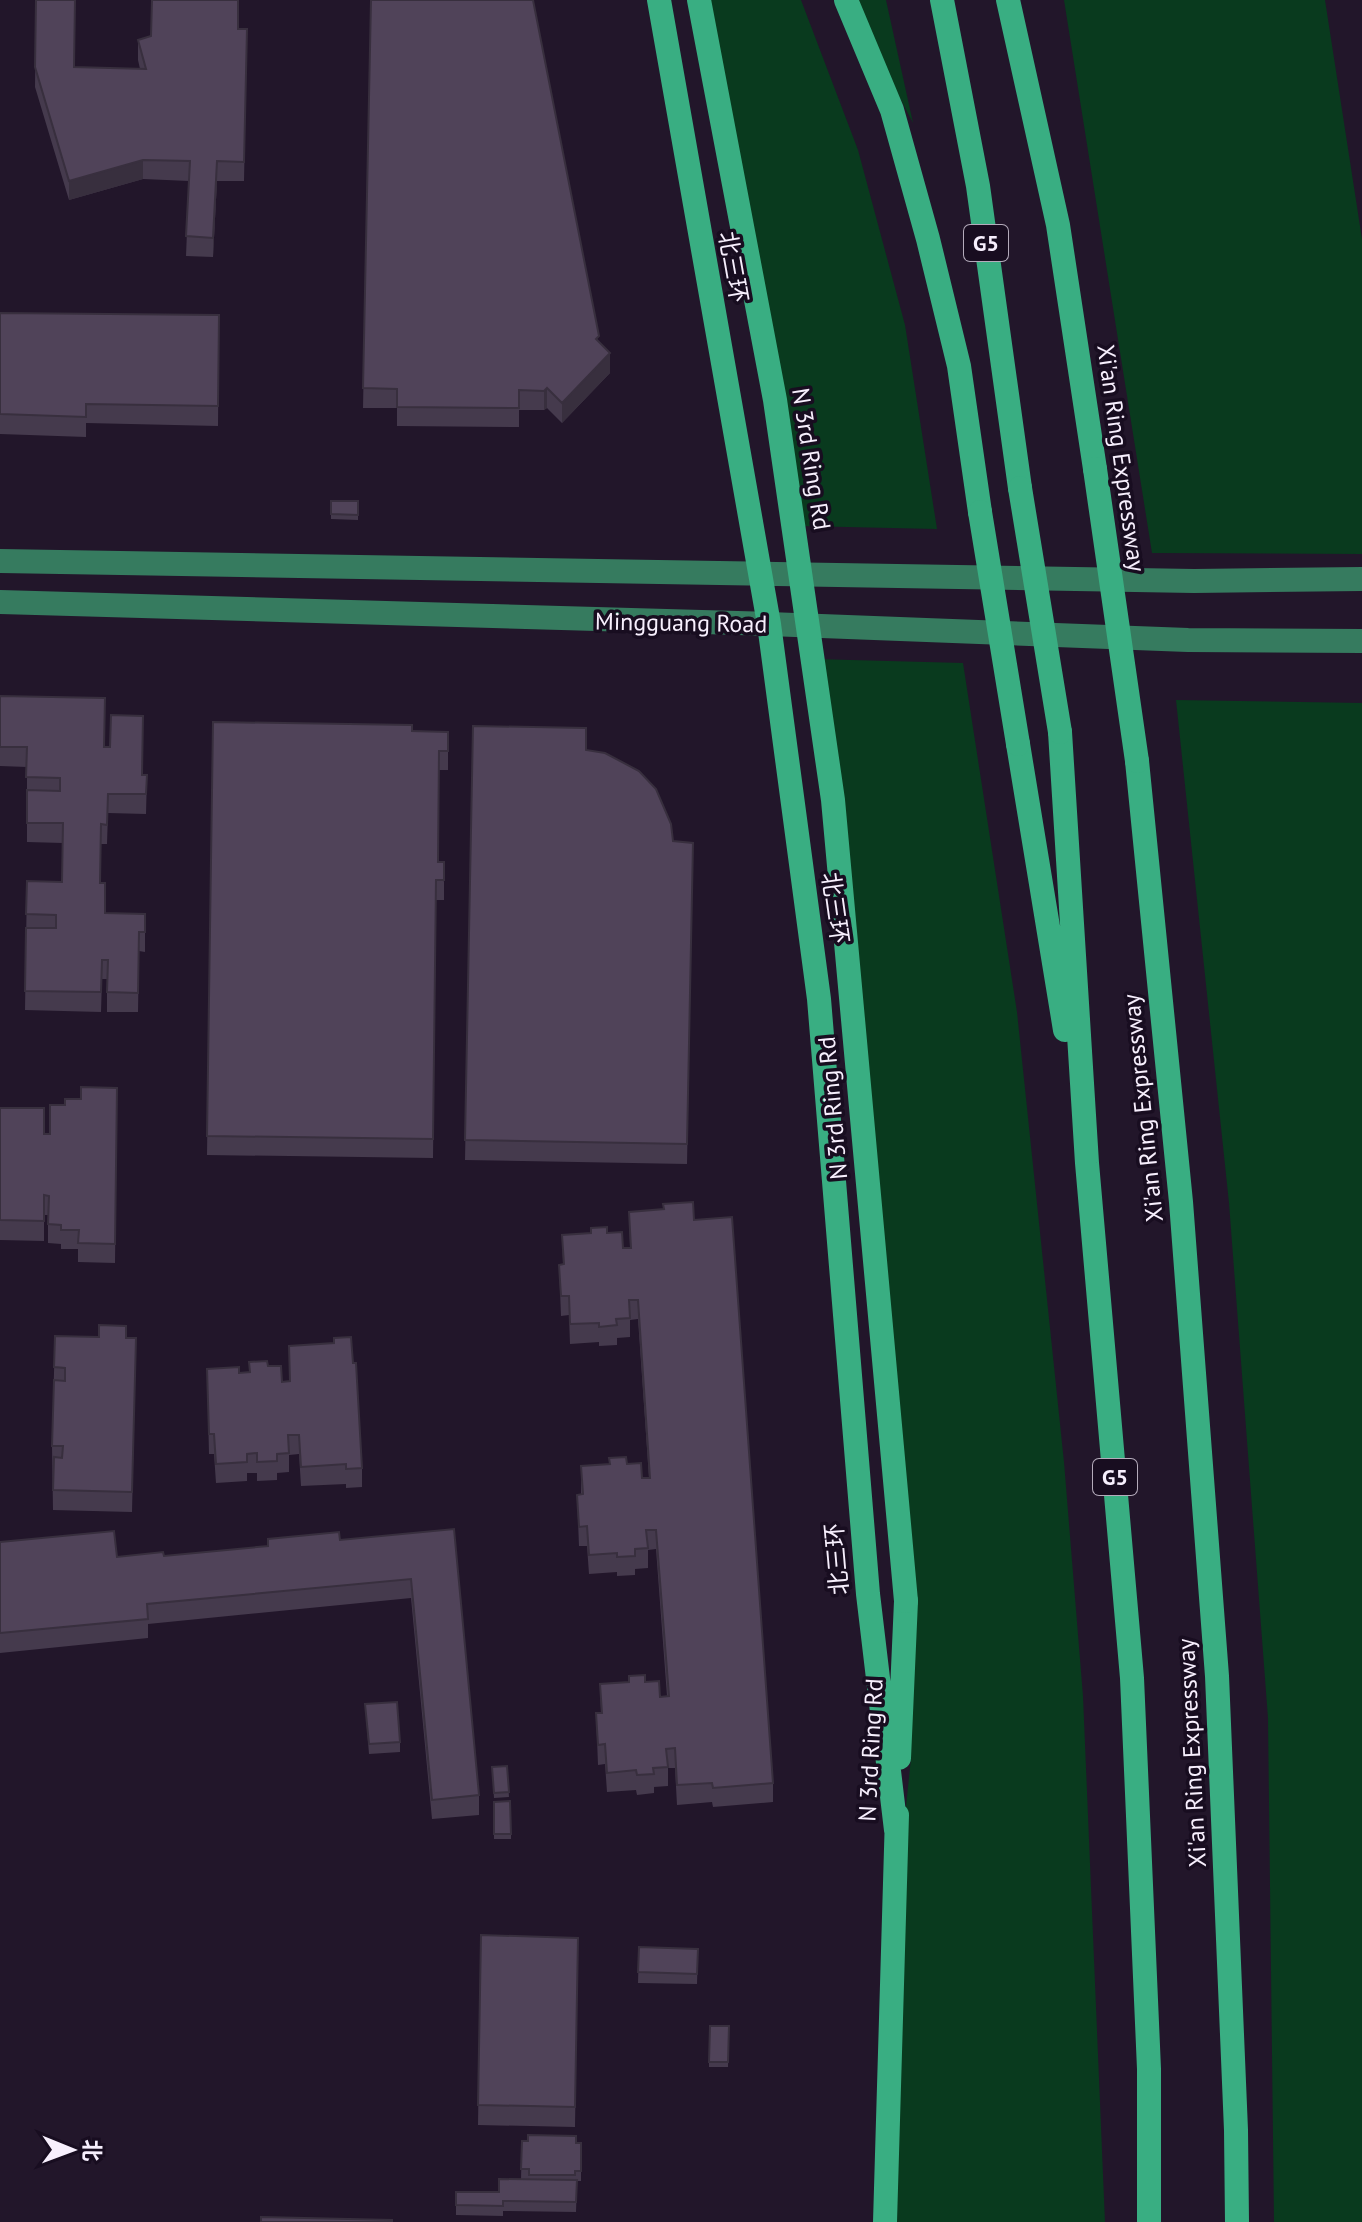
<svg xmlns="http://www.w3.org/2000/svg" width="1362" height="2222" font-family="'PT Sans','Noto Sans SC',sans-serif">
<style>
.green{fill:#093a1e}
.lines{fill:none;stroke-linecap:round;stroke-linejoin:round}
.secondary{stroke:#367b5f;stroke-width:24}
.highway{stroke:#39ae82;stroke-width:24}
.highway-bridge{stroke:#39ae82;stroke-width:24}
.wall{fill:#453a4d}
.shaded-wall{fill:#382f3e}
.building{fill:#504359;stroke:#382f3e;stroke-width:2}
.labels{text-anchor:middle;stroke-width:7;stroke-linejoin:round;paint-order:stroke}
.shield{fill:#180d20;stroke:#b4abbb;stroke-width:2}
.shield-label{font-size:22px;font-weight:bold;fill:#f7effd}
.street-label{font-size:24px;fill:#f7effd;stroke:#180d20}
</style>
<rect width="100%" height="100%" fill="#22162a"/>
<path class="green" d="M 707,0 L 801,0 L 858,150 L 905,325 L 937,529 L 801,526 Z
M 849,0 L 886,0 L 913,123 Z
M 1064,0 L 1325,0 L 1362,239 L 1362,554 L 1152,553 Z
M 814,659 L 963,663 L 1017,1012 L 1064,1462 L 1083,1696 L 1105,2222 L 896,2222 L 895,1913 L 911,1758 Z
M 1176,700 L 1362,703 L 1362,2222 L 1274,2222 L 1268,1718 L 1229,1203 Z"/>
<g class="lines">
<path class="secondary" d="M 0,561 L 1194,581 L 1362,579
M 0,602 L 769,624 L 1188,640 L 1362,641"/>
<path class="highway" d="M 659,0 L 769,624 L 819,999 L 868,1594 L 896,1830
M 846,0 L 892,110 L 928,239 L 959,366 L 980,512
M 942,0 L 978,186 L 1020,488
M 1008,0 L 1058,225 L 1095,469
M 1060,732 L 1087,1163 L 1132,1678 L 1149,2069 L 1149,2222
M 1018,744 L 1065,1030
M 1137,761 L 1181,1202 L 1217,1676 L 1236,2130 L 1237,2222
M 899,1758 L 906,1601
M 885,2222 L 897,1815"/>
<path class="highway-bridge" d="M 699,0 L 775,400 L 833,800 L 906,1601
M 1095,469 L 1137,761
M 1020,488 L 1060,732
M 980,512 L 1018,744"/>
</g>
<path class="wall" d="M 36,0 L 74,67 L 140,69 L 138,60 L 138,40 L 151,36 L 152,0 L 239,0 L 238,29 L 247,29 L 244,181 L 217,181 L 213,257 L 186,256 L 189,181 L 143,179 L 69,200 L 35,87 Z
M 371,0 L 599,342 L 610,373 L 562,423 L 547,408 L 544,410 L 519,410 L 519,427 L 397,426 L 397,408 L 363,408 Z
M 0,313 L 219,315 L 218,426 L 86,423 L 86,437 L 0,434 Z
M 331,501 L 358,501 L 358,520 L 331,519 Z
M 0,696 L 105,747 L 142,775 L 147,775 L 146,814 L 108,813 L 107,844 L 101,844 L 100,883 L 105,913 L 145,914 L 145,952 L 139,951 L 138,1012 L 107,1012 L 107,979 L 102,979 L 101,1012 L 25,1010 L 27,881 L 62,882 L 63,843 L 27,842 L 27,767 L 0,766 Z
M 213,722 L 448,732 L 448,770 L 439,770 L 438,862 L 444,882 L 444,900 L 436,900 L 433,1158 L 207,1155 Z
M 473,726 L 586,750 L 673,841 L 693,843 L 687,1164 L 465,1160 Z
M 117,1088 L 115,1263 L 78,1262 L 78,1249 L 61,1249 L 61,1244 L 48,1243 L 48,1215 L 44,1215 L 44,1241 L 0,1240 L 0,1108 L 44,1134 L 50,1134 L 65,1105 Z
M 629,1212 L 694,1220 L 773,1783 L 773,1802 L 713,1807 L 712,1802 L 677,1805 L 675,1768 L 668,1768 L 668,1786 L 654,1787 L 654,1793 L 637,1795 L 636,1790 L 607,1792 L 605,1764 L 598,1765 L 596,1713 L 601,1713 L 600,1684 L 645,1682 L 660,1697 L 667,1696 L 656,1549 L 648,1550 L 648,1568 L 635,1569 L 635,1575 L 617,1576 L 617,1572 L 589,1574 L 587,1546 L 579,1546 L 577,1495 L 581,1494 L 581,1466 L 609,1464 L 609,1458 L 627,1464 L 642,1478 L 649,1478 L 638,1319 L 630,1320 L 630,1337 L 617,1338 L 617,1345 L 599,1346 L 599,1342 L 570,1344 L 569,1315 L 561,1316 L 559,1265 L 563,1264 L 562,1235 L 607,1233 L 623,1248 L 630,1248 Z
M 55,1336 L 136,1338 L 132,1512 L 53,1510 L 52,1446 Z
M 289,1346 L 362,1468 L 362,1487 L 346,1488 L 346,1484 L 301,1486 L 299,1454 L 289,1455 L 289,1472 L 277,1473 L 277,1480 L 257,1481 L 257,1473 L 247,1473 L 247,1481 L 216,1483 L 214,1454 L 209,1454 L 207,1369 L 239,1373 L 249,1372 L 249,1362 L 268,1366 L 282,1382 L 289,1381 Z
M 454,1529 L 479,1795 L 479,1815 L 432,1819 L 411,1598 L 148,1624 L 148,1638 L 0,1653 L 0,1542 L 117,1557 L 164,1556 L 268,1546 L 268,1539 L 340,1540 Z
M 365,1704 L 400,1742 L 400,1752 L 369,1754 Z
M 507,1766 L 509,1797 L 494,1798 L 492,1767 Z
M 494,1802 L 511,1834 L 511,1839 L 494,1839 Z
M 481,1935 L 578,1938 L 575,2127 L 478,2125 Z
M 639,1947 L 698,1949 L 697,1984 L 638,1983 Z
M 729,2026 L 728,2067 L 709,2067 L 709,2062 Z
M 522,2141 L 581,2143 L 581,2181 L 577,2181 L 576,2212 L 503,2211 L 503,2216 L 456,2215 L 456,2192 L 499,2192 L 521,2179 Z"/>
<path class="shaded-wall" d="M 143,160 L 143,179 L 69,200 L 69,181 Z
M 217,161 L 217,181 L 213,257 L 213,238 Z
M 610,353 L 610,373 L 562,423 L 562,403 Z
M 547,388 L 547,408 L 544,410 L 544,391 Z"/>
<path class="building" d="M 36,0 L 75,0 L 74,67 L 146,69 L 138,40 L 151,36 L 152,0 L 238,0 L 238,29 L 247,29 L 244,162 L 217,161 L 213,238 L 186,236 L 190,161 L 143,160 L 69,181 L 35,67 Z
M 371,0 L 533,0 L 599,336 L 596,339 L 610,353 L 562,403 L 547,388 L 544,391 L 519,390 L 519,408 L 397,407 L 397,389 L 363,388 Z
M 0,313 L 219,315 L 218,406 L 86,404 L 86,417 L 0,414 Z
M 331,501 L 358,501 L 358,515 L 331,514 Z
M 0,696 L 105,698 L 104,747 L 110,747 L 111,715 L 143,716 L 142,775 L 147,775 L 146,794 L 108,794 L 107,825 L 101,824 L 100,883 L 105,883 L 105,913 L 145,914 L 145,932 L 139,932 L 138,993 L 107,992 L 108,960 L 102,960 L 101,992 L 25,991 L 26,928 L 56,928 L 56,915 L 26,914 L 27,881 L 62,882 L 63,823 L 27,823 L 27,790 L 60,791 L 60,778 L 26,777 L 27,747 L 0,747 Z
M 213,722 L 412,725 L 412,731 L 448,732 L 448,751 L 439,751 L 438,862 L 444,862 L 444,880 L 436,880 L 433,1139 L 207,1136 Z
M 473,726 L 586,728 L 586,750 L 605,753 L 639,771 L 656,789 L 671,824 L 673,841 L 693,843 L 687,1144 L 465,1140 Z
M 81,1087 L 117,1088 L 115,1244 L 78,1243 L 79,1230 L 61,1230 L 61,1225 L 48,1224 L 49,1196 L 44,1195 L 44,1221 L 0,1220 L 0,1108 L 44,1108 L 44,1134 L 50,1134 L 50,1105 L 65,1105 L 65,1099 L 81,1099 Z
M 693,1202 L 694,1220 L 732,1217 L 773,1783 L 713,1788 L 712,1783 L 677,1785 L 675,1748 L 666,1749 L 668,1767 L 653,1768 L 654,1774 L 637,1775 L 636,1770 L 607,1773 L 605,1744 L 598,1745 L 596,1713 L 602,1713 L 600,1684 L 629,1682 L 629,1676 L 645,1675 L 645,1682 L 659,1681 L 660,1697 L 669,1696 L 656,1530 L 646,1530 L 648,1548 L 635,1549 L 635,1556 L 617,1557 L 617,1553 L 589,1555 L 587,1526 L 579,1527 L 577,1495 L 583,1494 L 581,1466 L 610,1464 L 609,1458 L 626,1457 L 627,1464 L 641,1463 L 642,1478 L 650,1478 L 638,1300 L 629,1300 L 630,1318 L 616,1319 L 617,1325 L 599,1327 L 599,1323 L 570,1324 L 569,1296 L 561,1296 L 559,1265 L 564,1264 L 562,1235 L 591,1233 L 591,1228 L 607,1227 L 607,1233 L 622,1232 L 623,1248 L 631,1248 L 629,1212 L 664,1209 L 663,1204 Z
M 99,1325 L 126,1326 L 126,1338 L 136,1338 L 132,1492 L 53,1490 L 54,1457 L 62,1458 L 63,1446 L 52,1446 L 54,1380 L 65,1381 L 65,1368 L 54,1367 L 55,1336 L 99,1337 Z
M 351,1337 L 353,1363 L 356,1363 L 362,1468 L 346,1469 L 346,1464 L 301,1467 L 299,1435 L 288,1435 L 289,1453 L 277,1454 L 277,1461 L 257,1462 L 257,1453 L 247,1454 L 247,1462 L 216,1464 L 214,1434 L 209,1434 L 207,1369 L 239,1367 L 239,1373 L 250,1372 L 249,1362 L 267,1361 L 268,1366 L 281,1366 L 282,1382 L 290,1381 L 289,1346 L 334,1343 L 334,1338 Z
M 454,1529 L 479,1795 L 432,1800 L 411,1579 L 147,1604 L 148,1619 L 0,1633 L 0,1542 L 114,1531 L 117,1557 L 163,1552 L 164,1556 L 268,1546 L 268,1539 L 339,1532 L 340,1540 Z
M 397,1702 L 400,1742 L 369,1744 L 365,1704 Z
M 507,1766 L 509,1792 L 494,1793 L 492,1767 Z
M 510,1801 L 511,1834 L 494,1834 L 494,1802 Z
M 481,1935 L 578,1938 L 575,2107 L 478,2105 Z
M 639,1947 L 698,1949 L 697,1974 L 638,1972 Z
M 710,2026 L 729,2026 L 728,2062 L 709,2062 Z
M 528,2135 L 576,2136 L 576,2143 L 581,2143 L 581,2171 L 575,2171 L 575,2175 L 529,2175 L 529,2169 L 521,2169 L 522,2141 L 528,2141 Z
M 499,2179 L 577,2180 L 576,2202 L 503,2201 L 503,2206 L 456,2205 L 456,2192 L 499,2192 Z
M 261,2217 L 392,2220 L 392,2222 L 261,2222 Z"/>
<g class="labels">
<g class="shield">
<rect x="964" y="225" width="44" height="36" rx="6"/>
<rect x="1093" y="1459" width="44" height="36" rx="6"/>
</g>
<g class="shield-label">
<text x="986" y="251">G5</text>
<text x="1115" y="1485">G5</text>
</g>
<g class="street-label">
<text transform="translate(733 267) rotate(80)" y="8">北三环</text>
<text transform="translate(1121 458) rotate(82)" y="8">Xi'an Ring Expressway</text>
<text transform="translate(811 459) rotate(81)" y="8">N 3rd Ring Rd</text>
<text transform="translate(681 623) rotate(1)" y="8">Mingguang Road</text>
<text transform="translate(835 908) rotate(82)" y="8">北三环</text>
<text transform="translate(833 1108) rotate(-95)" y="8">N 3rd Ring Rd</text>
<text transform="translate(1143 1108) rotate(-96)" y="8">Xi'an Ring Expressway</text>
<text transform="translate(837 1559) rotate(-95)" y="8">北三环</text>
<text transform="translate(871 1750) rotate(-87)" y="8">N 3rd Ring Rd</text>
<text transform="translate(1192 1753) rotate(-93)" y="8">Xi'an Ring Expressway</text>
</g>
</g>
<g transform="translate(72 2150) rotate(91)" stroke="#180d20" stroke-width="6" paint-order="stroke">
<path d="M0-6L14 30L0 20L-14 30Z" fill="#f7effd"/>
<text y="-12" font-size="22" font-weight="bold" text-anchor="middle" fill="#f7effd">北</text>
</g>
</svg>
